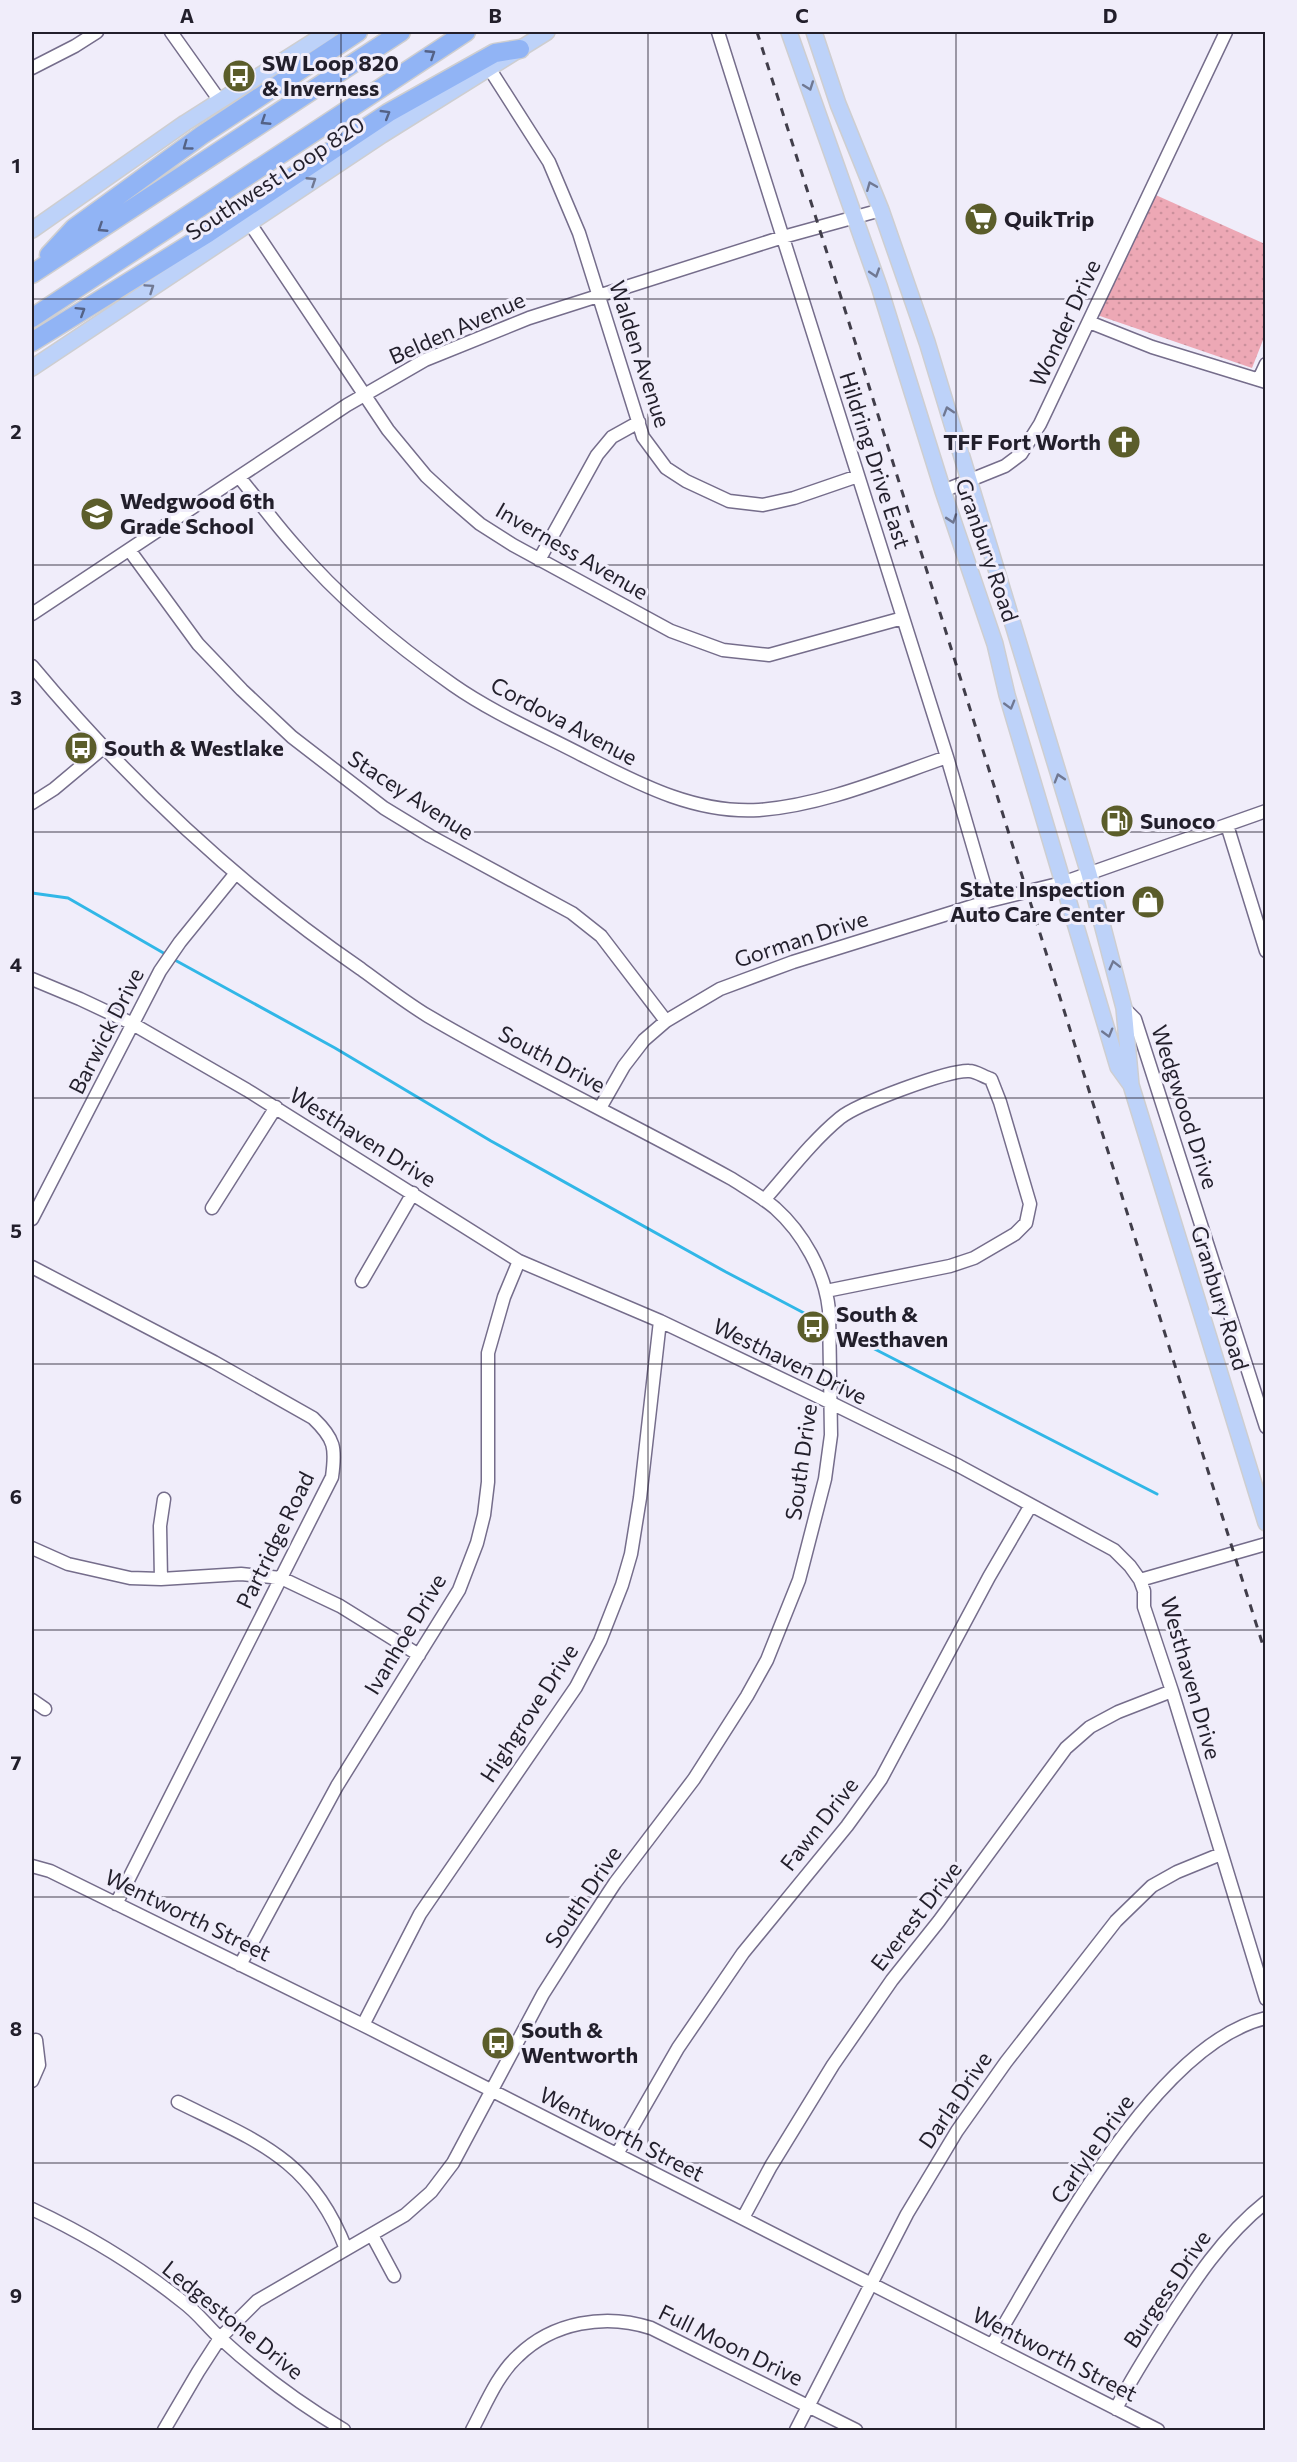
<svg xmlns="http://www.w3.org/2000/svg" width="1297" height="2462" font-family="Commissioner,sans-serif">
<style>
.park{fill:url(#park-dots)}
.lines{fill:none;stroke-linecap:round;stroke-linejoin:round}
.stream{stroke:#31b7e7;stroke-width:3}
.minor-casing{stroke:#756d8b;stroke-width:15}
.major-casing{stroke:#ceced0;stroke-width:18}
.highway-casing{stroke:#ceced0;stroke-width:21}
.minor{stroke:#fff;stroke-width:12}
.major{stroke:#bdd2f9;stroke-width:15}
.highway{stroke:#91b4f5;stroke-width:18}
.rail{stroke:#413e4a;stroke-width:3;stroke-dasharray:8 8;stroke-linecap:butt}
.oneway{stroke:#546286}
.oneway2{stroke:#707892}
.grid{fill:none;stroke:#221f2b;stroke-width:1.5;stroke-opacity:0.55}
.labels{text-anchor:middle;stroke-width:6;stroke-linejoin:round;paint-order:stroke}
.poi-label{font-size:22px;font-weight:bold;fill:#221f2b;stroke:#f0edfa;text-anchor:start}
.street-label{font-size:22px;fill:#221f2b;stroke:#f0edfa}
.neatline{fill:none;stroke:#221f2b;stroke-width:2}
.grid-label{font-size:20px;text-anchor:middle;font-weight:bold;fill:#221f2b}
</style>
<defs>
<pattern id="park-dots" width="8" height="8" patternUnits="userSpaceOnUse" patternTransform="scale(1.5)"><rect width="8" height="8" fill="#eda8b5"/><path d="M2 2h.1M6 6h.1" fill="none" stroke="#cb909c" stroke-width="1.8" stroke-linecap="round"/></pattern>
</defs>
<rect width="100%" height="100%" fill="#f0edfa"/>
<path class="park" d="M 1149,192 L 1265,244 L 1265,335 L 1252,368 L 1097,315 Z"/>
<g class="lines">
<path class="stream" d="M 32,893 L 68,898 L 167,955
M 173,959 L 335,1048 L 491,1141 L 726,1272 L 804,1313
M 859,1341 L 1157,1494"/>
<defs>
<path id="minor" d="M 171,32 L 220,101
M 718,32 L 947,757 L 989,901
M 32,68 L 75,46 L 97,32
M 489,68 L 549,162 L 579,233 L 643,437 L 666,468 L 686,481 L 729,501 L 763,505 L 794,498 L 858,476
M 249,222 L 388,430 L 426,476 L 451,499 L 480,524 L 513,545 L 671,631 L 723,650 L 769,655 L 903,618
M 1089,322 L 1152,347 L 1266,382
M 1259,379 L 1266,364
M 239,477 C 258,500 276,525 296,547 C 341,600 396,645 453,685 C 493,713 540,733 584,756 C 639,784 695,814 759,810 C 824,805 886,778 947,757
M 943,491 L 1005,466 L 1021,454 L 1040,424 L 1226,32
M 130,551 L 198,644 L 242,690 L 292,737 L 384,808 L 430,836 L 572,913 L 601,936 L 666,1021
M 539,560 L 597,455 L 612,437 L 639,422
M 32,614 L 347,405 L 425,360 L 529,318 L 783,237 L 881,210
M 32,666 C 128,781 237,884 361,969 C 383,985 405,1002 428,1016 C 527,1074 631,1123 732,1179 C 746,1188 762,1197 775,1208 C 803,1233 825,1272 829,1310 L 831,1435 L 825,1479 L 799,1580 L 767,1660 L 747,1696 L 694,1779 L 615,1883 L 578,1939 L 543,1994 L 453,2163 L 431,2192 L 405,2215 L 257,2301 L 220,2338 L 198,2372 L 164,2430
M 32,803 L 54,789 L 103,748
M 1227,825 L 1266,951
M 32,979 L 80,999 L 131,1023 L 247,1090 L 519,1261 L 660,1321 L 813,1394 L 959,1466 L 1114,1550 L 1130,1566 L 1140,1580 L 1144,1591 L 1144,1607 L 1172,1691 L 1266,1999
M 1124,1008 L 1135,1019 L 1266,1427
M 600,1108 L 624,1066 L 644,1040 L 666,1021 L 720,989 L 793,962 L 989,901 L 1062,883 L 1266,811
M 764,1200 C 788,1173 811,1142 840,1118 C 857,1104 948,1070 969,1071 C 976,1071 984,1077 991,1079 L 1000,1102 L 1030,1204 L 1026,1223 L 1015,1234 L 974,1258 L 950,1266 L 826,1291
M 212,1208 L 276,1107
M 32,1219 L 160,971 L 180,942 L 236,873
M 32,1267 L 214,1362 L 313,1418 C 335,1439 336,1448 332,1477 L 116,1904
M 362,1281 L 413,1193
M 32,1548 L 68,1564 L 130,1578 L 161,1579 L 241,1574 L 281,1578 L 340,1606 L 419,1655
M 161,1579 L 160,1526 L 164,1499
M 1140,1580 L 1266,1544
M 32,1700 L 45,1709
M 32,1866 L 50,1871 L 363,2025 L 1158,2430
M 240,1965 L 337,1786 L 459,1590 L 477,1543 L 484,1515 L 488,1482 L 488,1353 L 504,1297 L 519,1261
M 363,2025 L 420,1914 L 576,1687 L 600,1641 L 622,1585 L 631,1554 L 640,1498 L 660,1321
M 32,2081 L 39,2065 L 36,2040
M 178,2102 C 259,2142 311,2159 346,2249
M 617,2154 L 678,2048 L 743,1953 L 847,1826 L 881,1779 L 989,1577 L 1031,1505
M 32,2209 C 85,2234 137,2265 183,2302 C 197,2312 207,2326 219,2337 C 257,2372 300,2404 344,2430
M 743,2218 L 771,2166 L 833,2065 L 892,1980 L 939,1921 L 1066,1748 L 1090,1727 L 1118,1712 L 1172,1691
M 372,2235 L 394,2276
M 992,2345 C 1049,2251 1154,2044 1266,2018
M 1116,2409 C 1130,2380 1148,2353 1165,2326 C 1194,2281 1223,2236 1266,2202
M 472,2430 C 485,2406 497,2375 518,2356 C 553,2322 605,2313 651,2328 L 856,2430
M 796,2430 L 907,2214 L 957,2131 L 1006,2062 L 1116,1921 L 1152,1886 L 1177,1872 L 1221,1854"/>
<path id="major" d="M 789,32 L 879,286 L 943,491 L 995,644 L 1007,695 L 1118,1067 L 1131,1085 L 1266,1523
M 814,32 L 838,104 L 881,210 L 927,342 L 1089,874 L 1124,1008 L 1131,1085
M 32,230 L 185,123 L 328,32
M 32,368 L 382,135 L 547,32"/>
<path id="highway" d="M 49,255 L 74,228 L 202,135 L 358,32
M 32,274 L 401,32
M 32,318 L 466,32
M 32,342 L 208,233 L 388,113 L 495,53 L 520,49"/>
</defs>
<use href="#minor" class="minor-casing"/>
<use href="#major" class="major-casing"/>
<use href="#highway" class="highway-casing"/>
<use href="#minor" class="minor"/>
<use href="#major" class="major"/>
<use href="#highway" class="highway"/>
<path class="rail" d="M 757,32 C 929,572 1095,1114 1266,1655"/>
</g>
<defs><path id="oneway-chevron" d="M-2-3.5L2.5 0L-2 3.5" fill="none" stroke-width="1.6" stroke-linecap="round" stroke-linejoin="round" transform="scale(1.5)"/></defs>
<g class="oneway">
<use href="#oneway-chevron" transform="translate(431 54) rotate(-33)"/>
<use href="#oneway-chevron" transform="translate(386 114) rotate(-31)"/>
<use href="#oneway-chevron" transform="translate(265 121) rotate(147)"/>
<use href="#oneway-chevron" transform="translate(187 146) rotate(144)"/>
<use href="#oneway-chevron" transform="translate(102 228) rotate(147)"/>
<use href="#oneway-chevron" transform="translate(81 311) rotate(-32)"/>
</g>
<g class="oneway2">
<use href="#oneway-chevron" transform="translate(809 86) rotate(70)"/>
<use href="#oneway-chevron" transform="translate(312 181) rotate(-33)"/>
<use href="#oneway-chevron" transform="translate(871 186) rotate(-112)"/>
<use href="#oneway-chevron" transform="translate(875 273) rotate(72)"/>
<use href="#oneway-chevron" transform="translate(150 288) rotate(-34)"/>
<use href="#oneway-chevron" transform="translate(948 411) rotate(-107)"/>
<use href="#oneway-chevron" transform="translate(952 519) rotate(71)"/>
<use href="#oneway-chevron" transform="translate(1010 705) rotate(74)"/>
<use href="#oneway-chevron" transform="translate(1059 778) rotate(-107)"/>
<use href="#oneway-chevron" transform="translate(1114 965) rotate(-104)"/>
<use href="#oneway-chevron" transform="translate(1108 1033) rotate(74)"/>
</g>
<path class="grid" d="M 341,32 L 341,2430M 648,32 L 648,2430M 956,32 L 956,2430M 32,299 L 1266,299M 32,565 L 1266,565M 32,832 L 1266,832M 32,1098 L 1266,1098M 32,1364 L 1266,1364M 32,1630 L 1266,1630M 32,1897 L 1266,1897M 32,2163 L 1266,2163"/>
<defs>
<symbol id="bus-disc" viewBox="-11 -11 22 22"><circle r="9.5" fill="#5b5d2a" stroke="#f0edfa"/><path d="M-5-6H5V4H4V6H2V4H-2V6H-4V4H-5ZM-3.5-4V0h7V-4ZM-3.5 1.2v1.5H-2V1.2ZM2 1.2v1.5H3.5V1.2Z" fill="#fff"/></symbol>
<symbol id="supermarket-disc" viewBox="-11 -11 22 22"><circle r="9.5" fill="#5b5d2a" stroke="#f0edfa"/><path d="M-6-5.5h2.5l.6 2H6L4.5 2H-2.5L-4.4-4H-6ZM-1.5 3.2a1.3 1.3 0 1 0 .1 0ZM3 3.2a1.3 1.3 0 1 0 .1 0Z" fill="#fff"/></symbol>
<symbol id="church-disc" viewBox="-11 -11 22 22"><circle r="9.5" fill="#5b5d2a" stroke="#f0edfa"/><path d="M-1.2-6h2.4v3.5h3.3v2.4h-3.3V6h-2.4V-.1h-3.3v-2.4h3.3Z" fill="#fff"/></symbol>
<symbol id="school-disc" viewBox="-11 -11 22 22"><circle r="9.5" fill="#5b5d2a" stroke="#f0edfa"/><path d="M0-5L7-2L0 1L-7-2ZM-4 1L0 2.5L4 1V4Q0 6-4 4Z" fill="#fff"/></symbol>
<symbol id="fuel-disc" viewBox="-11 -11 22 22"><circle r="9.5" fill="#5b5d2a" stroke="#f0edfa"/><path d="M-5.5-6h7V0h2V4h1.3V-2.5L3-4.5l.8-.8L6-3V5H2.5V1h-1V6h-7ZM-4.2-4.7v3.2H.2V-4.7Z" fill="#fff"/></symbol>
<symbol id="shop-disc" viewBox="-11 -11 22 22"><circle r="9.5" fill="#5b5d2a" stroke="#f0edfa"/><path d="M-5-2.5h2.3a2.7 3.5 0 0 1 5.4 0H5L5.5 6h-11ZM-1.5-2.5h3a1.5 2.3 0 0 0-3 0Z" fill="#fff"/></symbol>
</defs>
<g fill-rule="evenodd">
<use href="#bus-disc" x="220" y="57" width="38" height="38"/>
<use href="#supermarket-disc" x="962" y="200" width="38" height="38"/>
<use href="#church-disc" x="1105" y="423" width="38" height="38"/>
<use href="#school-disc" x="78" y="495" width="38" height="38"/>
<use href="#bus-disc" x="62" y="729" width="38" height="38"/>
<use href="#fuel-disc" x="1098" y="802" width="38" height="38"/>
<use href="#shop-disc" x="1129" y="883" width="38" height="38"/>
<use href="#bus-disc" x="794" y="1308" width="38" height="38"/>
<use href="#bus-disc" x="479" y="2024" width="38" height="38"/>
</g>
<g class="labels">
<g class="poi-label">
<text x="262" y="71">SW Loop 820<tspan x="262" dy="25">&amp; Inverness</tspan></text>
<text x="1004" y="227">QuikTrip</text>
<text x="1101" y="450" text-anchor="end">TFF Fort Worth</text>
<text x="120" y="509">Wedgwood 6th<tspan x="120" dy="25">Grade School</tspan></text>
<text x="104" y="756">South &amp; Westlake</text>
<text x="1140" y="829">Sunoco</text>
<text x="1125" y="897" text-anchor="end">State Inspection<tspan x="1125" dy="25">Auto Care Center</tspan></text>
<text x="836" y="1322">South &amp;<tspan x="836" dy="25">Westhaven</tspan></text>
<text x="521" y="2038">South &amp;<tspan x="521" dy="25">Wentworth</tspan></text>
</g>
<g class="street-label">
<text transform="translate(275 178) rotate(-33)" y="8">Southwest Loop 820</text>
<text transform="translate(1065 323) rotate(-65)" y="8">Wonder Drive</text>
<text transform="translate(457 328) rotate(-24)" y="8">Belden Avenue</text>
<text transform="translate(640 354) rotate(72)" y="8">Walden Avenue</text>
<text transform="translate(875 460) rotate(72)" y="8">Hildring Drive East</text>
<text transform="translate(987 550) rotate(71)" y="8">Granbury Road</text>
<text transform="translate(572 551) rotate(30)" y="8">Inverness Avenue</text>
<text transform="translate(564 721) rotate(28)" y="8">Cordova Avenue</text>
<text transform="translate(411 795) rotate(33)" y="8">Stacey Avenue</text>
<text transform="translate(801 939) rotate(-18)" y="8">Gorman Drive</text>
<text transform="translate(106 1031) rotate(-63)" y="8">Barwick Drive</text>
<text transform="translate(552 1059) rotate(28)" y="8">South Drive</text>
<text transform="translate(1185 1107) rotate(72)" y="8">Wedgwood Drive</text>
<text transform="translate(363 1137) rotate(32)" y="8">Westhaven Drive</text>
<text transform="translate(1220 1298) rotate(73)" y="8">Granbury Road</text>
<text transform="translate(790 1361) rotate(26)" y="8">Westhaven Drive</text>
<text transform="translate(801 1462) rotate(-82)" y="8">South Drive</text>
<text transform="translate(275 1540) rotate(-64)" y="8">Partridge Road</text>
<text transform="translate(405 1634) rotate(-59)" y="8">Ivanhoe Drive</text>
<text transform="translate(1191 1678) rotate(74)" y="8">Westhaven Drive</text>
<text transform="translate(529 1713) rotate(-57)" y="8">Highgrove Drive</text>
<text transform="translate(819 1824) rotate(-52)" y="8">Fawn Drive</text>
<text transform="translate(583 1897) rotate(-56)" y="8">South Drive</text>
<text transform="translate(188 1915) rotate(26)" y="8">Wentworth Street</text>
<text transform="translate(916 1916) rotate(-52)" y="8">Everest Drive</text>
<text transform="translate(955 2100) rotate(-56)" y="8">Darla Drive</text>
<text transform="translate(622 2134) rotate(27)" y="8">Wentworth Street</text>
<text transform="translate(1092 2149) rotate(-55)" y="8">Carlyle Drive</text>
<text transform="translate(1167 2289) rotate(-56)" y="8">Burgess Drive</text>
<text transform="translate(233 2320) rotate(39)" y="8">Ledgestone Drive</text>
<text transform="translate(731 2345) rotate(26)" y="8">Full Moon Drive</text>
<text transform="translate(1055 2354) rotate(27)" y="8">Wentworth Street</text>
</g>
</g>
<rect width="1297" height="2462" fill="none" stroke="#f0edfa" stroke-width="66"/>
<rect x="33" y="33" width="1231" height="2396" class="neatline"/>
<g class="grid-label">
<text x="187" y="23">A</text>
<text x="495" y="23">B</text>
<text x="802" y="23">C</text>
<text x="1110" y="23">D</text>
<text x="16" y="173">1</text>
<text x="16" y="439">2</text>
<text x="16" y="705">3</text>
<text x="16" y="972">4</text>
<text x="16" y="1238">5</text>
<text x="16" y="1504">6</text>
<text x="16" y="1770">7</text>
<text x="16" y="2036">8</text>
<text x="16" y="2303">9</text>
</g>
</svg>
